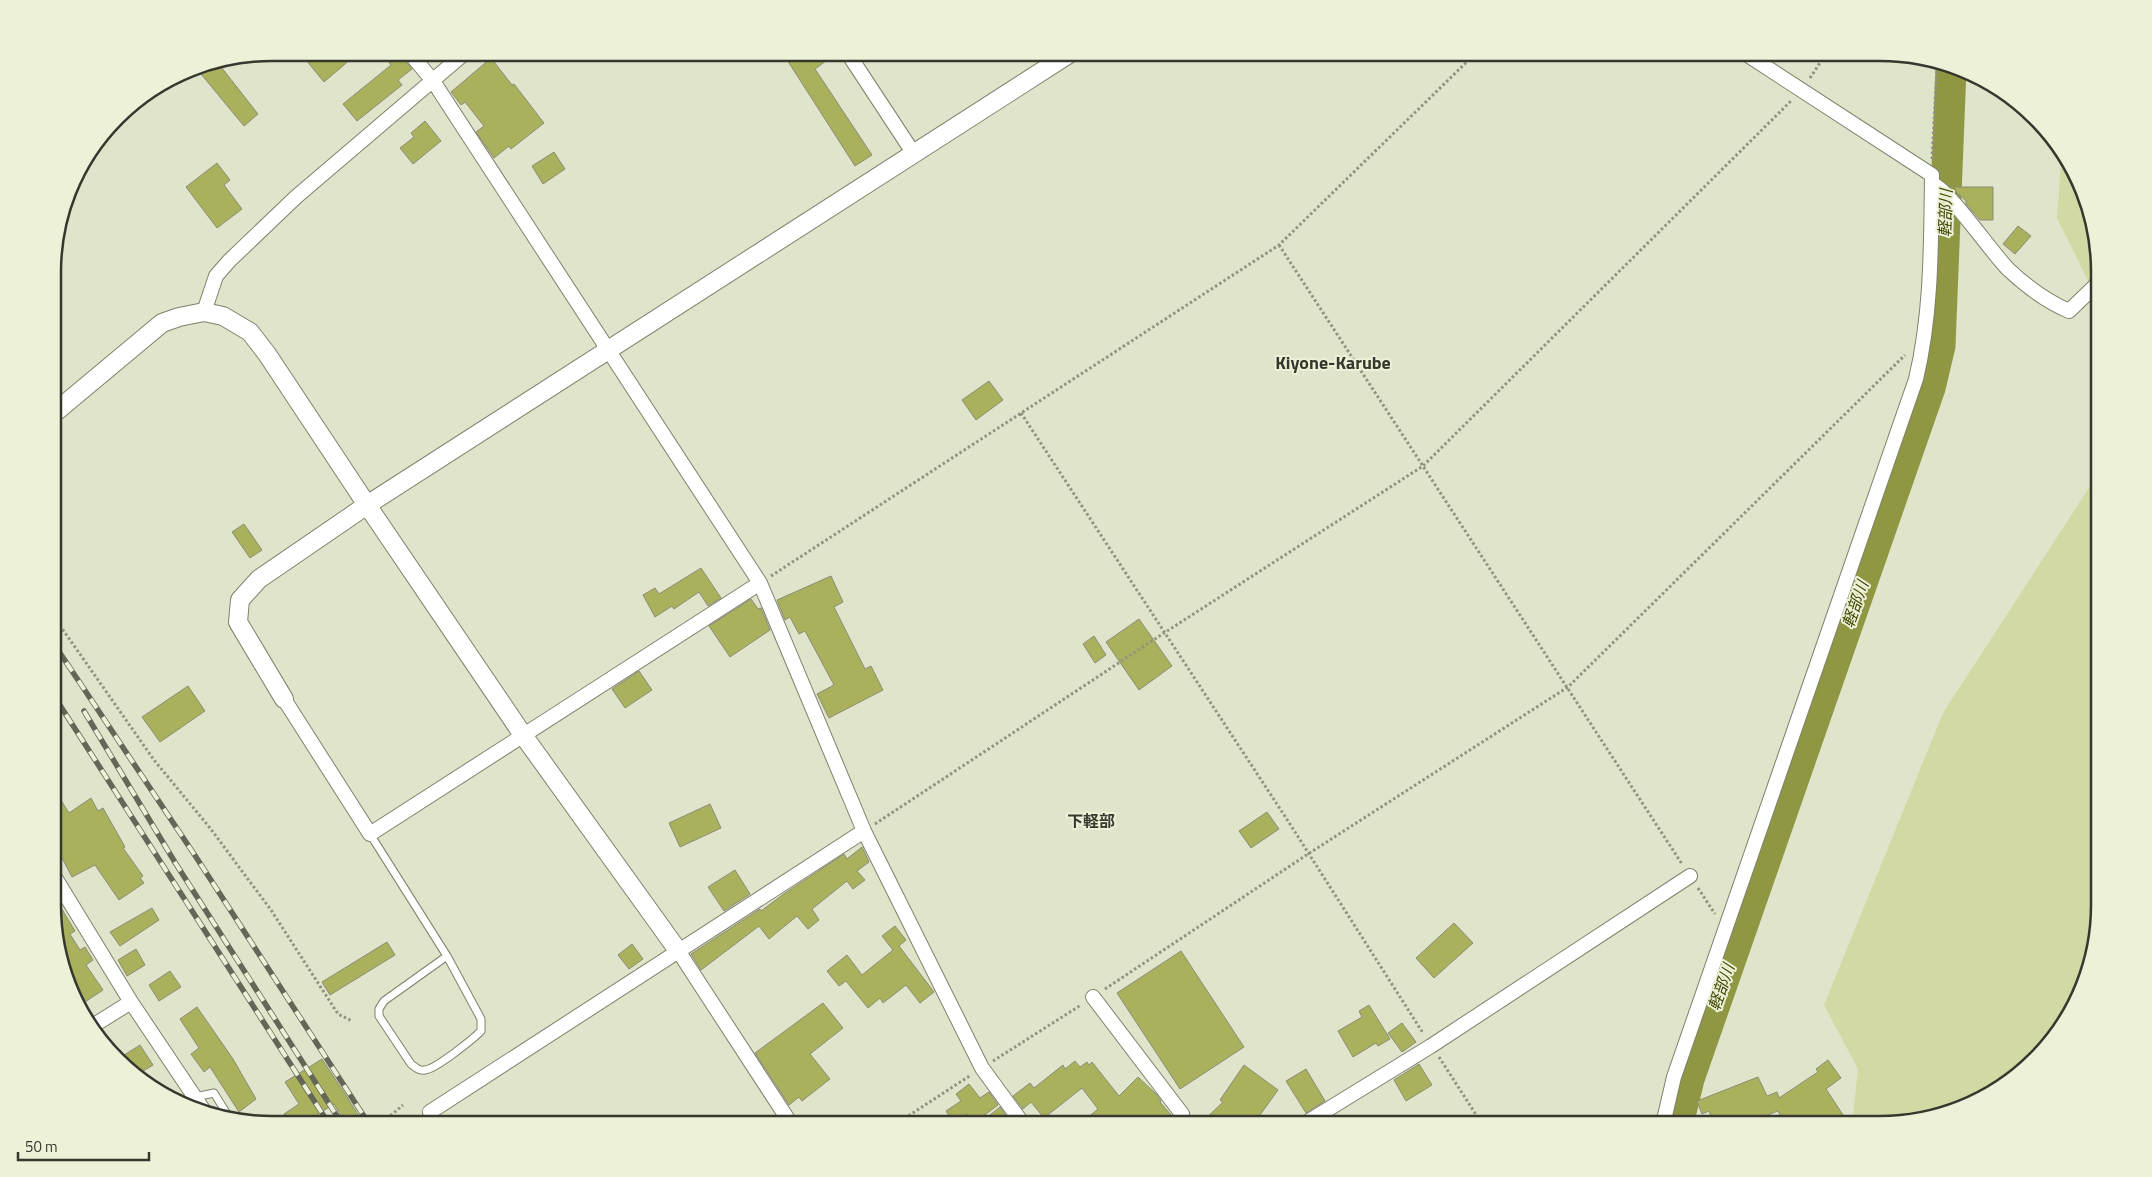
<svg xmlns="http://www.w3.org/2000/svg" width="2152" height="1177" font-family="'Titillium Web','Noto Sans JP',sans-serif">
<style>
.green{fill:#d3d9a5}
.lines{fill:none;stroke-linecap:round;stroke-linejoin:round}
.river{stroke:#909743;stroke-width:31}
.building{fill:#aab15d;stroke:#8a8d75}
.service-casing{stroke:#7f826b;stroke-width:9}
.minor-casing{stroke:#7f826b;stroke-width:16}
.tertiary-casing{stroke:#7f826b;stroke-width:20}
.path{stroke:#909381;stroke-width:3;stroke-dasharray:2.5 2.5;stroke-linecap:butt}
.service{stroke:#fff;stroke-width:7}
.minor{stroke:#fff;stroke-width:14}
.tertiary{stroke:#fff;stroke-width:18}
.rail-casing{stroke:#646658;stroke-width:5.5}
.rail{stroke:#edf1d7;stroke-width:4;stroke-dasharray:11;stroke-linecap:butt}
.labels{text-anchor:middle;stroke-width:4;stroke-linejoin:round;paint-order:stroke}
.water-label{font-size:16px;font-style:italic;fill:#434703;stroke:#edf1d7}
.neighbourhood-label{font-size:16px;font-weight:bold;fill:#36382e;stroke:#edf1d7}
.quarter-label{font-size:18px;font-weight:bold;fill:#36382e;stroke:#edf1d7}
.rim{fill:none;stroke:#36382e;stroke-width:2.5}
</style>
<rect width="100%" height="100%" fill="#e0e4ca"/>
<path class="green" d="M 2062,149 L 2098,244 L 2098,301 L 2057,218 Z
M 2098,474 L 2099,905 L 2077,1002 L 2045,1050 L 2002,1088 L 1950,1113 L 1894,1124 L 1852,1124 L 1858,1069 L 1824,1005 L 1943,713 Z"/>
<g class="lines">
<path class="river" d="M 1678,1124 L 1689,1079 L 1930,388 L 1940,346 L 1951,69"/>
</g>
<path class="building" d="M 315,52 L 359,52 L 324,82 L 306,60 Z
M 381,52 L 398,52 L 412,69 L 398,80 L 402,85 L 357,121 L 343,104 L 391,65 Z
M 782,52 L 838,52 L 815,69 L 872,155 L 855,166 Z
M 491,58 L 512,85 L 514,84 L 544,123 L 511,149 L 509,146 L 494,158 L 476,132 L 484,126 L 465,102 L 461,105 L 451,92 Z
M 218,63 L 258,114 L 244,126 L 196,68 Z
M 425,121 L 441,141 L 413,164 L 400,148 L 414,137 L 411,133 Z
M 554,152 L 565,169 L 543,184 L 532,166 Z
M 217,163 L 230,180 L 224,185 L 242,209 L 217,228 L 186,187 Z
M 1955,187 L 1993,187 L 1993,220 L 1980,220 L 1966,204 L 1966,201 L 1955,191 Z
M 2018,226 L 2031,236 L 2015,254 L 2003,244 Z
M 989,381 L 1003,400 L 976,420 L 962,400 Z
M 244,524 L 262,550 L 250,558 L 232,532 Z
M 701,568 L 721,598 L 708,606 L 699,592 L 674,609 L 672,606 L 655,617 L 643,595 L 655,588 L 659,594 Z
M 831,576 L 843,602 L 834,607 L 865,669 L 871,666 L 883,690 L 829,718 L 817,694 L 834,685 L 805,631 L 799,634 L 790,617 L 785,620 L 777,600 Z
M 751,599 L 758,609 L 761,608 L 770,630 L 730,657 L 709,626 Z
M 1139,619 L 1172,666 L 1139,690 L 1106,642 Z
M 1094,636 L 1106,655 L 1095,663 L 1083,644 Z
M 639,671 L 652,690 L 625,708 L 612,689 Z
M 188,686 L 205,711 L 160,742 L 142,717 Z
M 54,789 L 69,813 L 91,798 L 98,811 L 103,808 L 125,847 L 123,848 L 143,876 L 140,878 L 144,883 L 119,900 L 95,865 L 72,877 L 54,843 Z
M 710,804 L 721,828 L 680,847 L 669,823 Z
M 1267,812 L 1279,829 L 1251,848 L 1239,831 Z
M 862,847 L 869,862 L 857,871 L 865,880 L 853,889 L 847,881 L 812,909 L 819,920 L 808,929 L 797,916 L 769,939 L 759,926 L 701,970 L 691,954 L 760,909 L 761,911 L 785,893 L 844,854 L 847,859 Z
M 735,870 L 750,894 L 724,911 L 708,887 Z
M 54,896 L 75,931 L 70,934 L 80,950 L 85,947 L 93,960 L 86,965 L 103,990 L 79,1006 L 69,989 L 54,934 Z
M 152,908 L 159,920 L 120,946 L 110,932 Z
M 1454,923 L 1473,943 L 1434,978 L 1416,958 Z
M 895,926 L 906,940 L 899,946 L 934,992 L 920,1003 L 906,985 L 883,1003 L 880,998 L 868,1008 L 846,981 L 839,986 L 827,971 L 847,955 L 862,975 L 893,950 L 882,936 Z
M 387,942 L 395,955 L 330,995 L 322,982 Z
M 632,944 L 643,959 L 629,969 L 618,955 Z
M 136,949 L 145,965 L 127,976 L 118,960 Z
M 1181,951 L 1244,1047 L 1180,1089 L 1117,993 Z
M 170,971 L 181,987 L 159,1001 L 149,985 Z
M 823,1003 L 843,1028 L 810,1054 L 830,1079 L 802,1101 L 799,1097 L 789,1105 L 755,1053 Z
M 1369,1005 L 1390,1039 L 1378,1046 L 1376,1043 L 1353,1057 L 1338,1031 L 1362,1017 L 1359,1011 Z
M 197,1007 L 233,1059 L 256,1099 L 239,1112 L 210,1067 L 204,1072 L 191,1054 L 199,1048 L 180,1019 Z
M 1402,1023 L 1416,1042 L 1402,1052 L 1388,1033 Z
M 140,1045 L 153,1065 L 140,1073 L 121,1057 Z
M 322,1059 L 347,1097 L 364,1124 L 346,1124 L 334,1104 L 309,1120 L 308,1118 L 298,1124 L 290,1124 L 284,1114 L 299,1104 L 285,1082 Z
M 1828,1060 L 1841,1078 L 1826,1089 L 1849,1124 L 1784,1124 L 1778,1111 L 1743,1124 L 1714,1124 L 1709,1111 L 1702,1114 L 1697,1101 L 1758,1077 L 1767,1096 L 1777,1092 L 1779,1098 L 1818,1072 L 1816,1069 Z
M 1075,1061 L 1080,1067 L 1087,1062 L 1089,1065 L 1092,1062 L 1119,1096 L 1138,1077 L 1156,1094 L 1161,1101 L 1160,1102 L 1171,1115 L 1167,1124 L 1153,1124 L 1144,1115 L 1140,1120 L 1137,1117 L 1130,1124 L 1080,1124 L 1098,1109 L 1082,1088 L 1044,1118 L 1031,1102 L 1023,1109 L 1013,1096 L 1030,1083 L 1034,1088 L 1063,1065 L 1065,1069 Z
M 1419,1064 L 1432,1085 L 1406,1101 L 1394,1080 Z
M 1244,1065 L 1278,1090 L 1260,1115 L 1267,1124 L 1200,1124 L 1223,1102 L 1220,1100 Z
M 1306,1069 L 1325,1101 L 1306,1113 L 1286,1081 Z
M 969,1084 L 980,1098 L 989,1092 L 998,1105 L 974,1123 L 967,1114 L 954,1123 L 946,1111 L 961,1101 L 956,1094 Z
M 1000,1107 L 1009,1120 L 1003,1124 L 997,1124 L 990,1115 Z"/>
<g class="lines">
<defs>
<path id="service" d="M 370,834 L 447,956 L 481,1019 L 481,1031 C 473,1039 436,1069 425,1070 C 419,1071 416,1068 411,1064 L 379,1016 L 379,1009 L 384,1001 L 447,956
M 195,1097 L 214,1093 L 227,1114"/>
<path id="minor" d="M 409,52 L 433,81 L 760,583 L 864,831 L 982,1068 L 1023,1124
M 847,52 L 914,154
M 1932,184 C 1946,186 1994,256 2009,270 C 2026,286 2048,302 2069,311 L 2096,285 L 2098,280
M 204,312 L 216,276 L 229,261 L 296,197 L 466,52
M 284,699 L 370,834 L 760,583
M 54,876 L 131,1002 L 202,1108
M 679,952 L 791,1124
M 1093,997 L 1182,1114 L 1176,1124
M 91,1027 L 131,1002
M 435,1124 L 430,1112 L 864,831
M 1304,1124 L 1431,1046 L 1690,876
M 1663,1124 L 1674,1077 L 1916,379 C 1932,312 1931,243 1932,175 L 1743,52"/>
<path id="tertiary" d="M 53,414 L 162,323 L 179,317 L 204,312 L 223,316 L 250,332 L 267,354 L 367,505 L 1072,52
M 284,699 L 238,622 L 240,600 L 259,579 L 367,505 L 523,735 L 679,952"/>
</defs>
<use href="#service" class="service-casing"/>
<use href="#minor" class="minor-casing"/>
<use href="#tertiary" class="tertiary-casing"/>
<path class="path" d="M 1810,78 L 1827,52
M 1932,159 L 1937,66
M 1279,245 L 1682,864
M 1021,413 L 1288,821 L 1423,1033
M 771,576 L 1279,245 L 1477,52
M 54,617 L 154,760 L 210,828 L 271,910 L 338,1014 L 352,1021
M 875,824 L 1164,633 L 1423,466 L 1792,100
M 1698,888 L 1715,914
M 1105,989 L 1308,854 L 1568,687 L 1905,355
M 1439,1057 L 1482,1124
M 993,1061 L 1081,1005
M 393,1124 L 389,1117 L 403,1105
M 896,1124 L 971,1075"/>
<use href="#service" class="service"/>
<use href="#minor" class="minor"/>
<use href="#tertiary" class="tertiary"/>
<defs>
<path id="rail" d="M 54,644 L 196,857 L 369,1124
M 54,696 L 329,1124
M 84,711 L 176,864 L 342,1124"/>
</defs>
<use href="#rail" class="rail-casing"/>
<use href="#rail" class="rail"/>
</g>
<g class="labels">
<g class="water-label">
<text transform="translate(1945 213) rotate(-88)" y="6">軽部川</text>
<text transform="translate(1855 604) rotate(-71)" y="6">軽部川</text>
<text transform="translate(1721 987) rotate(-71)" y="6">軽部川</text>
</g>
<g class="neighbourhood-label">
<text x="1091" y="827">下軽部</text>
</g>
<g class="quarter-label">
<text x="1333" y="369">Kiyone-Karube</text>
</g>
</g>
<path d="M0 0H2152V1177H0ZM272 61H1880A211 211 0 0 1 2091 272V905A211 211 0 0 1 1880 1116H272A211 211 0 0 1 61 905V272A211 211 0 0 1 272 61Z" fill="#edf1d7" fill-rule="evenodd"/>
<path class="rim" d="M272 61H1880A211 211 0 0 1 2091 272V905A211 211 0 0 1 1880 1116H272A211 211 0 0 1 61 905V272A211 211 0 0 1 272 61Z"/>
<path d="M18 1152v8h131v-8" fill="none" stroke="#36382e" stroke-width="2.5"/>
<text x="25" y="1152" font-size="15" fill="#36382e" stroke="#edf1d7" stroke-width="4" paint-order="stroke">50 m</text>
</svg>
